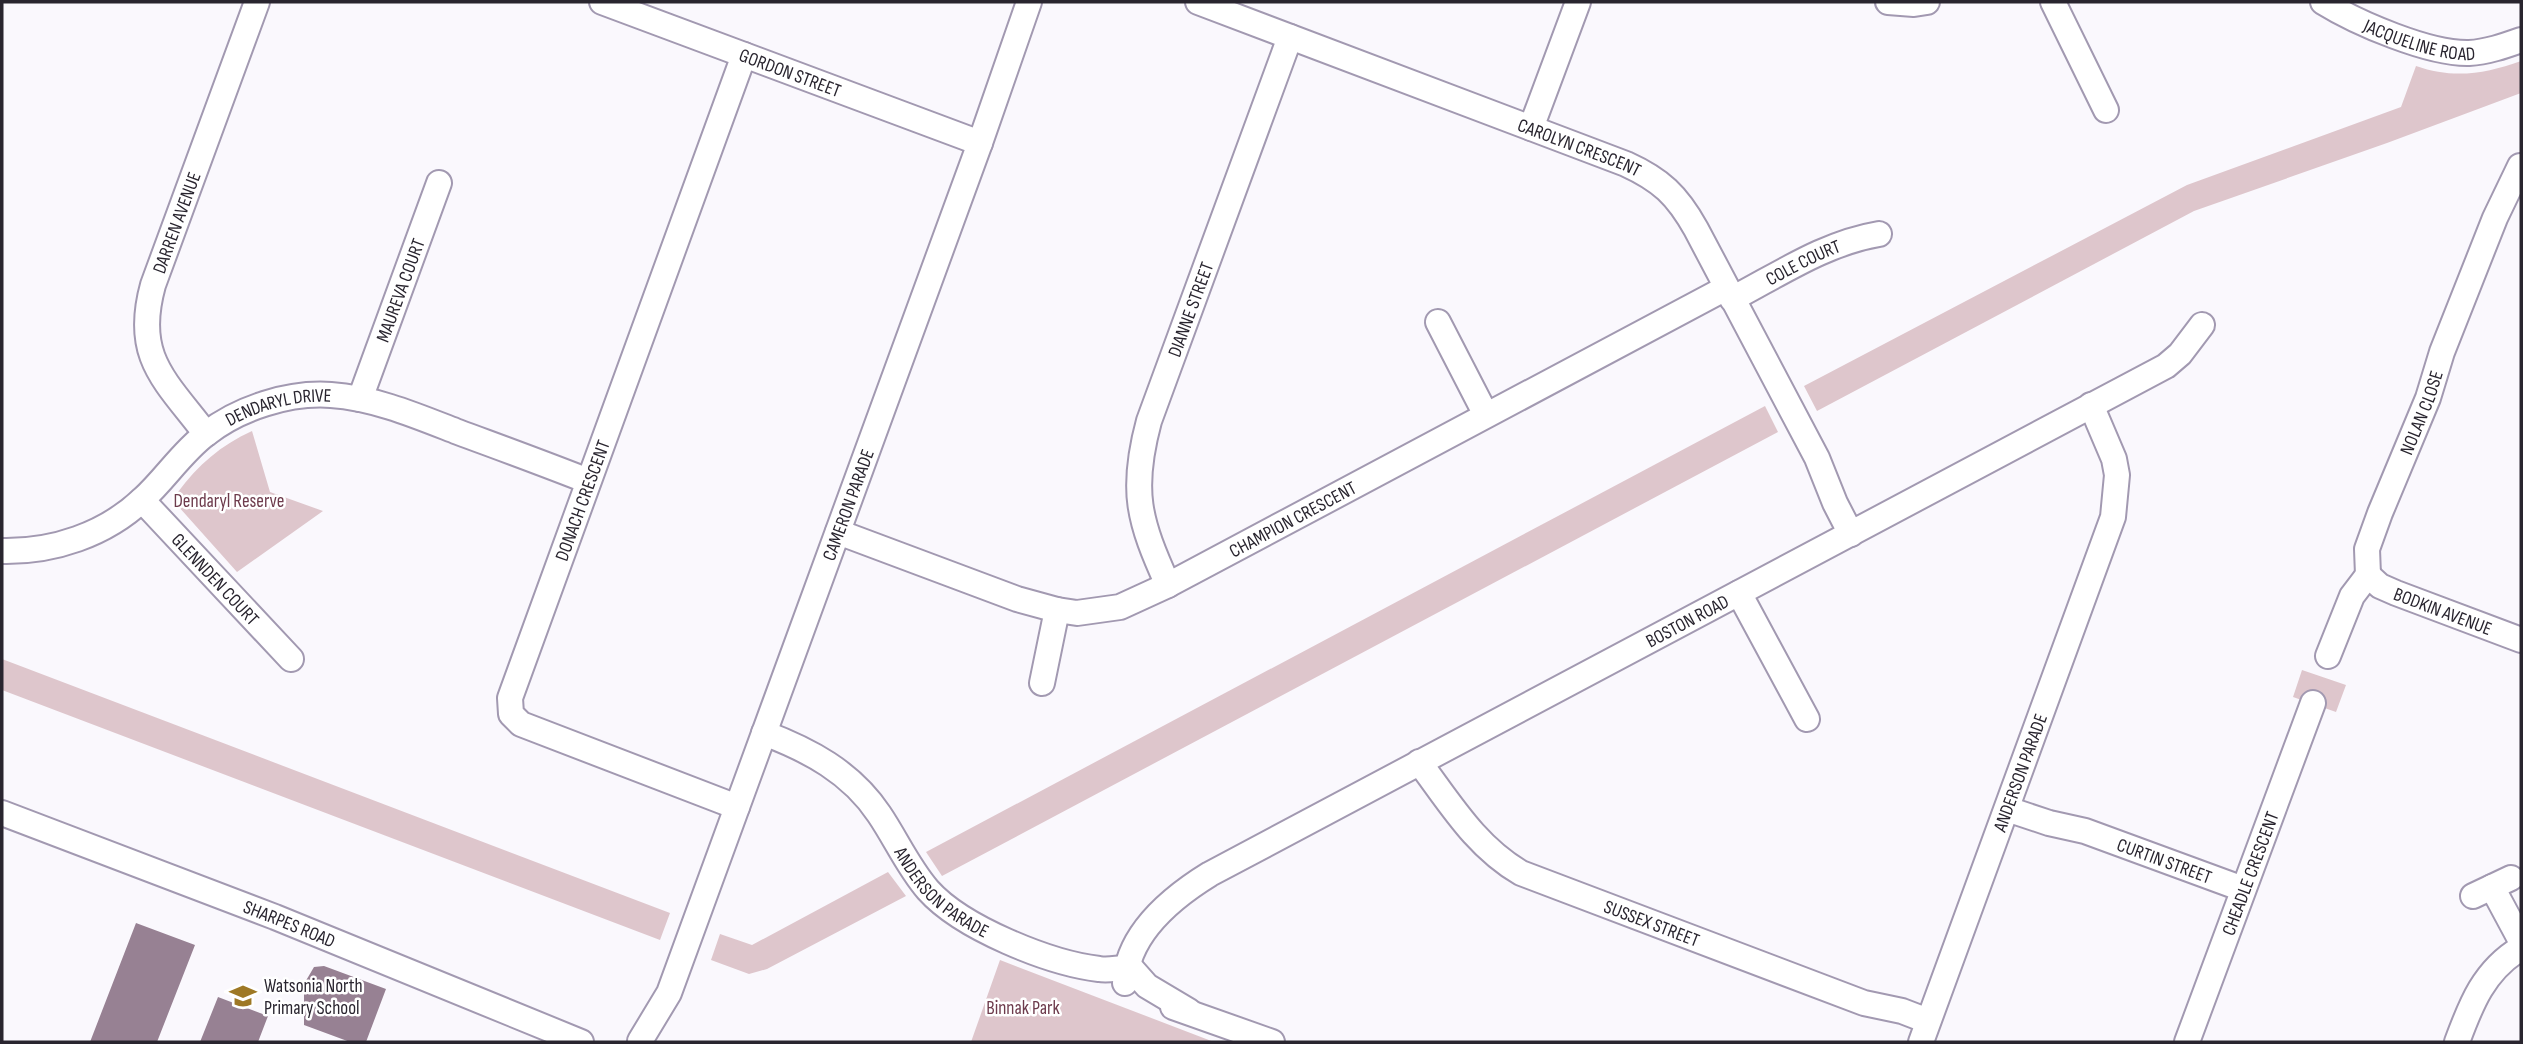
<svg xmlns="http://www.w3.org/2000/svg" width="2523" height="1044" font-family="'Sofia Sans Condensed',sans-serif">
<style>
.green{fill:#dec6cc}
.building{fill:#978193}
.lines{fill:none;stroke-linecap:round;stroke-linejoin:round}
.minor-casing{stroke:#a299b1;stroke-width:28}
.minor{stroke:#fff;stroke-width:24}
.labels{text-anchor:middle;stroke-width:5;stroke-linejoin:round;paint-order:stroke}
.street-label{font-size:19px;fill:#29252f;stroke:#fff}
.park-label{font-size:19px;fill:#6d3b4c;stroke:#fff}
.poi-label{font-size:19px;fill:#29252f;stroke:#fff;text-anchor:start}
</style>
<rect width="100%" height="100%" fill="#faf8fd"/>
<path class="green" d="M 2521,61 L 2521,93 L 2387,143 L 2194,211 L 1817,411 L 1804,386 L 2187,185 L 2401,107 L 2416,66 C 2453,79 2485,74 2521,61 Z
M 1765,406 L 1778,432 L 942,876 L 926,852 Z
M 252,431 L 270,492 L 323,511 L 237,572 L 178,506 L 178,492 C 198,465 221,445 252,431 Z
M 2,659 L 670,913 L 660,940 L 2,690 Z
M 2302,670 L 2346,685 L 2336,712 L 2293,697 Z
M 888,872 L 906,896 L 767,969 L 749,974 L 711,960 L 720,934 L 752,945 Z
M 1000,960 L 1214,1042 L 971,1042 Z"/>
<path class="building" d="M 136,923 L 195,945 L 157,1042 L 90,1042 Z
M 324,966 L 386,989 L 366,1042 L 350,1042 L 304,1025 L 304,984 L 314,967 Z
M 218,997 L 268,1016 L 258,1042 L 200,1042 Z"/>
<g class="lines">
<defs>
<g id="minor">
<path id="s1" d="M 602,2 L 980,143"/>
<path id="s2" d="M 1198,2 L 1626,164 C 1661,180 1677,195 1696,229 L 1817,458 L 1835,503 L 1851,534"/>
<path d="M 1888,2 L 1914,4 L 1927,2"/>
<path d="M 2053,2 L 2106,110"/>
<path id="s3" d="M 2323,2 C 2357,23 2429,54 2469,53 C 2487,52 2504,46 2521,40"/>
<path d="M 1531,128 L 1578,2"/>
<path id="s4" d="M 1732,299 C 1780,274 1825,243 1879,234"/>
<path d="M 1438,322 L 1486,415"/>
<path id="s5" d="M 360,399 L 439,183"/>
<path id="s6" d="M 206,434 C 165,380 133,357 153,285 L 257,2"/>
<path id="s7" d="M 142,500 L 291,659"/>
<path id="s8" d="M 838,532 L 1017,599 L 1057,610 L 1077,613 L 1120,607 L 1168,585 L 1726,288"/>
<path id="s9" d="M 2,551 C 53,552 105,535 143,499 C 165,479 182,452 206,434 C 239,408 289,392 331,395 C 375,398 417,416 458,432 C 501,448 545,464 588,481"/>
<path id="s10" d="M 2368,575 L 2367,549 L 2380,513 L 2428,398 L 2442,352 L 2495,218 L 2520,166"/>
<path id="s11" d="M 2368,575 L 2380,586 L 2396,593 L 2521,640"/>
<path id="s12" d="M 1168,585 C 1139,521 1130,491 1149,421 L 1290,37"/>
<path d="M 1739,593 L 1807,719"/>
<path d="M 2328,656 L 2352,596 L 2368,575"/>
<path d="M 1042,683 L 1057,610"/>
<path id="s13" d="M 764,733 C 809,750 851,772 879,814 C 896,839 908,867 928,890 C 962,928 1049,963 1099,969 C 1110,971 1120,967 1131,968 L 1147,986 L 1189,1011"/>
<path id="s14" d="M 1419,762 C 1450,803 1475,846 1521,873 L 1864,1003 L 1902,1011 L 1928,1021"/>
<path id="s15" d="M 737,807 L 521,724 L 511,714 L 510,698 L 744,55"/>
<path id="s16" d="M 2007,809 L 2049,823 L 2085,831 L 2243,889"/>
<path id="s17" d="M 2,813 L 275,917 L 581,1042"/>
<path d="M 2492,887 L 2521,941"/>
<path d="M 2473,896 L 2511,878"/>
<path id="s18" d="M 1125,983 C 1127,934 1171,898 1210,874 L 2166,366 L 2180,354 L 2202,325"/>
<path d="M 1173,1007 L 1272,1042"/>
<path id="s19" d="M 640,1041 L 669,993 L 980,143 L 1029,2"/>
<path id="s20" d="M 1921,1042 L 2113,517 L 2117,475 L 2114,459 L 2091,405"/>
<path id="s21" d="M 2187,1042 L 2313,703"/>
<path d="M 2457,1042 C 2471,1004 2484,970 2521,948"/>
</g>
</defs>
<use href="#minor" class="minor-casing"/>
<use href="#minor" class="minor"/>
</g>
<defs>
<symbol id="school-bare" viewBox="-9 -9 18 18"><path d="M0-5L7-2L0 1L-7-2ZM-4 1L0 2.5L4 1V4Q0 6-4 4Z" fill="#9e7825" stroke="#fff" stroke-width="2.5" paint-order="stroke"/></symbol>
</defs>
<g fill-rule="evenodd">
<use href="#school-bare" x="224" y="977" width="38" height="38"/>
</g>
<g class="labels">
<g class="street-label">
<text dy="7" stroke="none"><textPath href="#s3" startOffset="105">JACQUELINE ROAD</textPath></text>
<text dy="7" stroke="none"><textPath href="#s1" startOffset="201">GORDON STREET</textPath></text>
<text dy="7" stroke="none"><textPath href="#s2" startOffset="408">CAROLYN CRESCENT</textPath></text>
<text dy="7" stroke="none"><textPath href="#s6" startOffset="234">DARREN AVENUE</textPath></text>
<text dy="7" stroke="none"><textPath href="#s4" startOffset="80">COLE COURT</textPath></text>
<text dy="7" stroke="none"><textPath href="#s5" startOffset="116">MAUREVA COURT</textPath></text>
<text dy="7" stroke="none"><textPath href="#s12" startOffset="289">DIANNE STREET</textPath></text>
<text dy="7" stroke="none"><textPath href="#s9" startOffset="324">DENDARYL DRIVE</textPath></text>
<text dy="7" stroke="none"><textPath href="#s10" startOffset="173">NOLAN CLOSE</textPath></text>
<text dy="7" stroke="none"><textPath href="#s15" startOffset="472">DONACH CRESCENT</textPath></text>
<text dy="7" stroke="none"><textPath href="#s19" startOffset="576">CAMERON PARADE</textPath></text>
<text dy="7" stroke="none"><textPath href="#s8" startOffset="490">CHAMPION CRESCENT</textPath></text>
<text dy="7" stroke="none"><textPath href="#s7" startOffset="108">GLENNDEN COURT</textPath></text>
<text dy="7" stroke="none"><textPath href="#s11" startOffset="84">BODKIN AVENUE</textPath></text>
<text dy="7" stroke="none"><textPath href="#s18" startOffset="684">BOSTON ROAD</textPath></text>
<text dy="7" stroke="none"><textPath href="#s20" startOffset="287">ANDERSON PARADE</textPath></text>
<text dy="7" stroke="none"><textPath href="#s16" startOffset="166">CURTIN STREET</textPath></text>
<text dy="7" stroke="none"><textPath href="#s21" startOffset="180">CHEADLE CRESCENT</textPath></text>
<text dy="7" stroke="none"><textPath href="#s13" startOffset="245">ANDERSON PARADE</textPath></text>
<text dy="7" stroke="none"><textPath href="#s17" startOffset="308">SHARPES ROAD</textPath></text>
<text dy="7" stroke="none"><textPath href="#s14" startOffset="292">SUSSEX STREET</textPath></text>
</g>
<g class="park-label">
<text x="229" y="507">Dendaryl Reserve</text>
<text x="1023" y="1014">Binnak Park</text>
</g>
<g class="poi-label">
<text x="264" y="992">Watsonia North<tspan x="264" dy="22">Primary School</tspan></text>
</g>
</g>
<rect width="2523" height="1044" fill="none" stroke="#29252f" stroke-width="7"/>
</svg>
